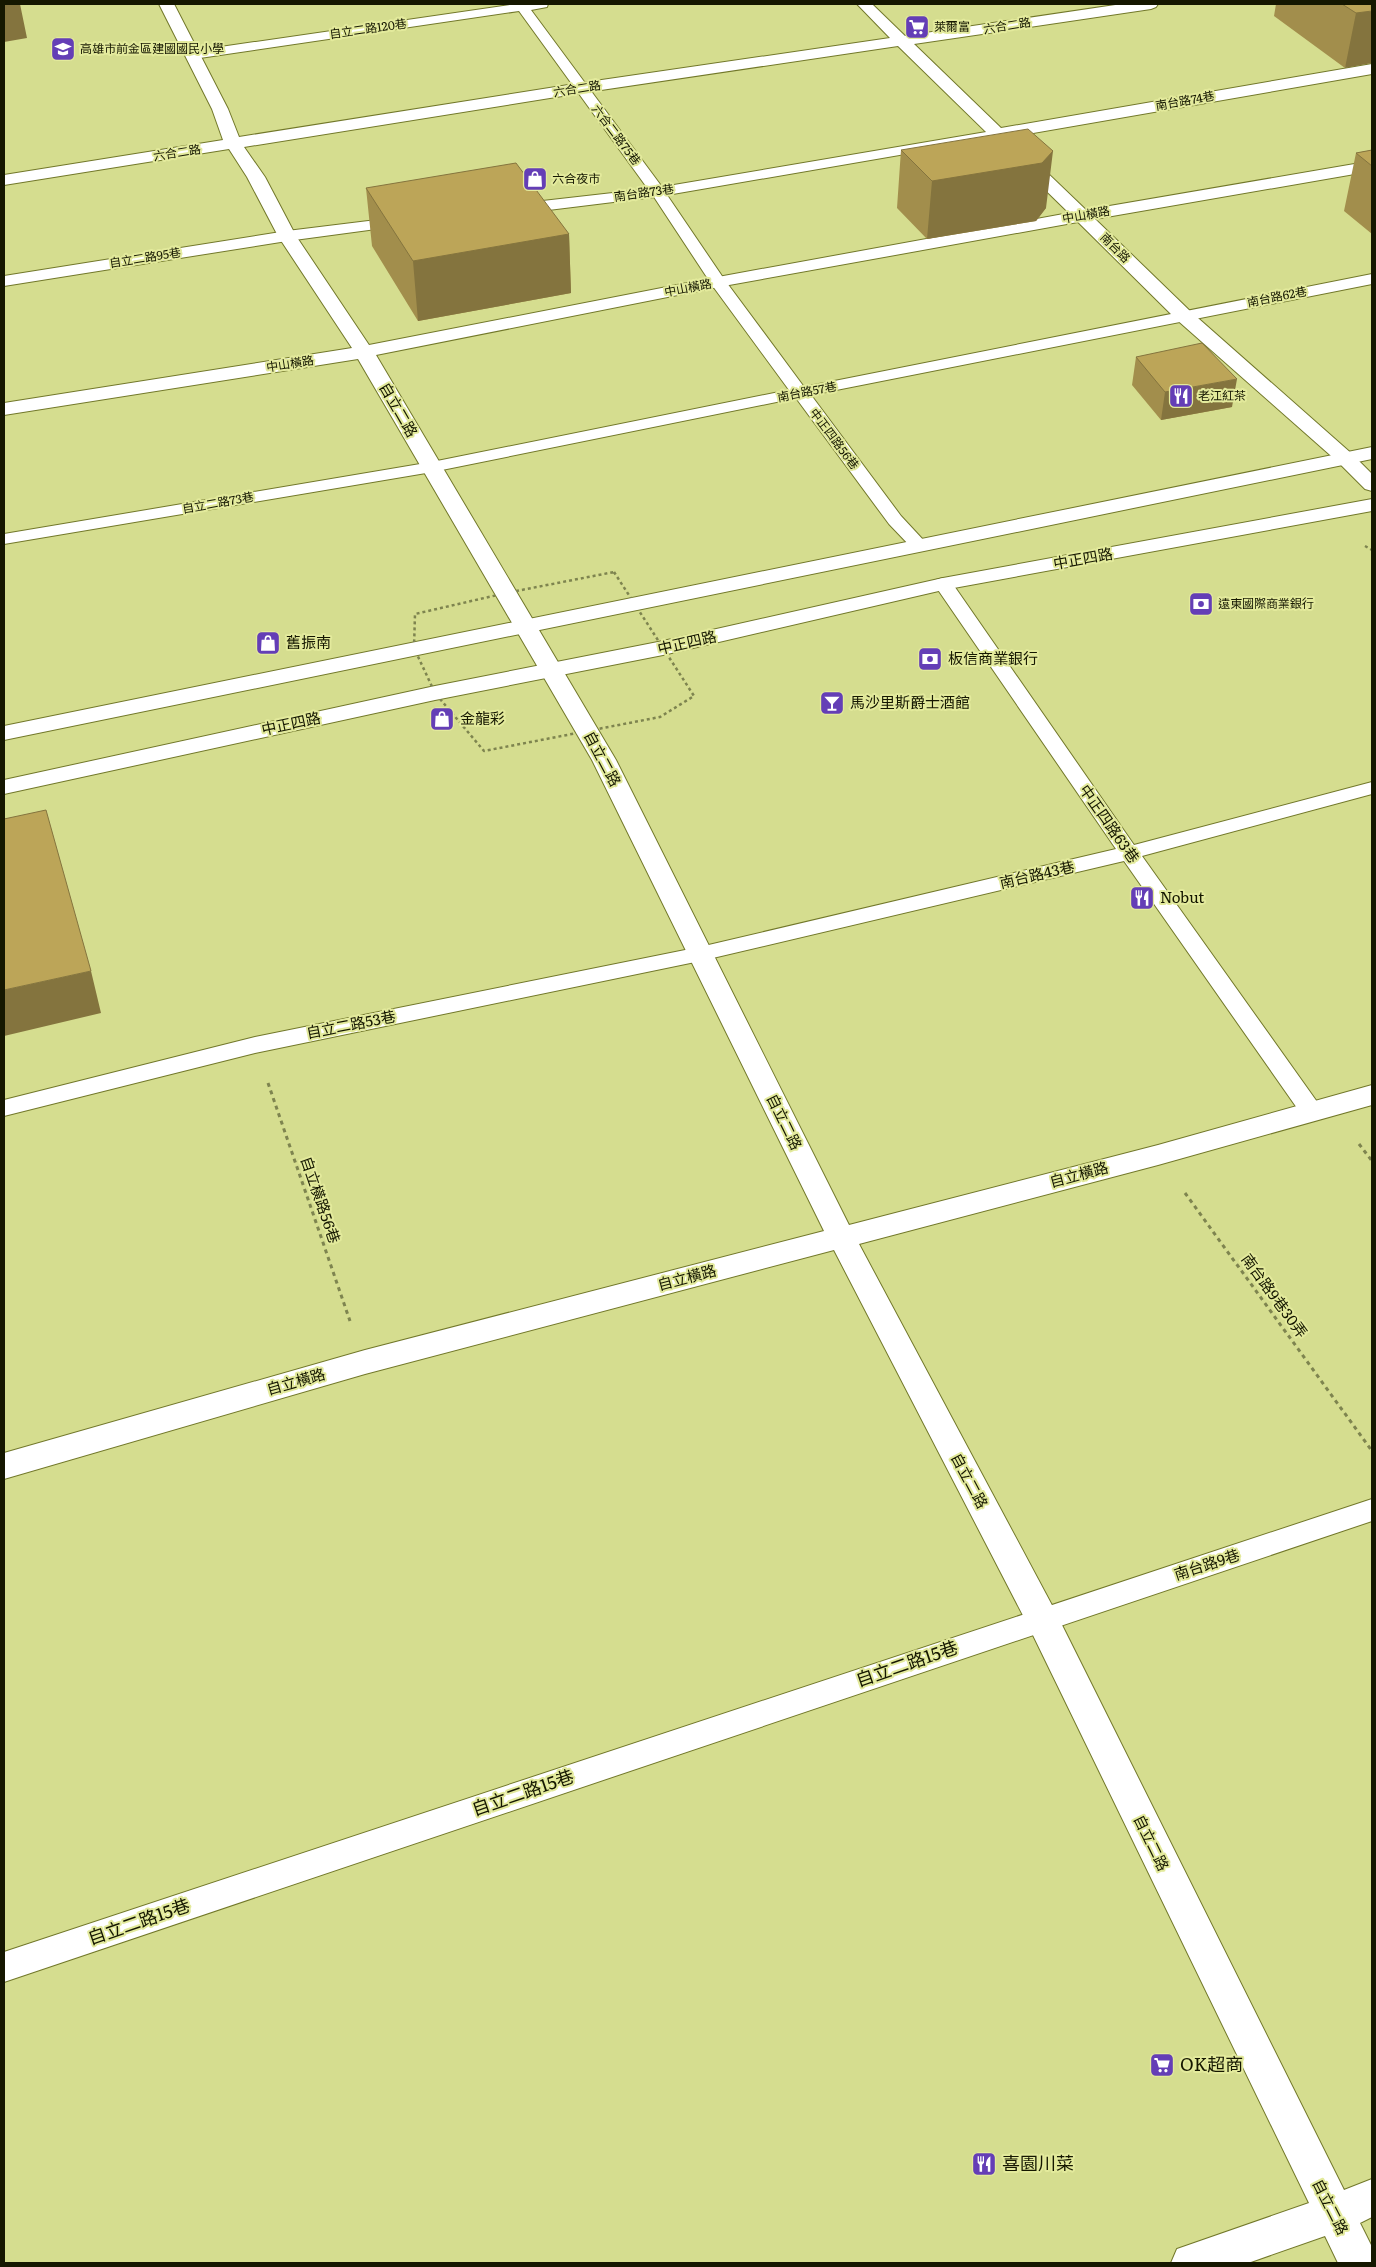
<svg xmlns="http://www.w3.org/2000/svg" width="1376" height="2267" font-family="Literata,'Noto Sans TC',serif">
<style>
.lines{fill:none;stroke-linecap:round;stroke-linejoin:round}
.lane-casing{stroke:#72782a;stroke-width:2}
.street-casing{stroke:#72782a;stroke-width:2}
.secondary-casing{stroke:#72782a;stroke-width:2}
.path-far1{stroke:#7e844f;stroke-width:2.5;stroke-dasharray:3 3;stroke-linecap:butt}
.path{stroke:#7e844f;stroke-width:3;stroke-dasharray:4 4;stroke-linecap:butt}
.lane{fill:#fff;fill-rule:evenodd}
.street{fill:#fff;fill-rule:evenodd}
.secondary{fill:#fff;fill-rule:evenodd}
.wall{fill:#a28e4c}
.shaded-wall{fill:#84743e}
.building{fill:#bca558;stroke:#84743e}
.labels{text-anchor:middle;stroke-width:4;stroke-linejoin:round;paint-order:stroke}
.far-street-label{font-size:12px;fill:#151700;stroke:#e3ea9c}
.far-poi-label{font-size:12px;fill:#151700;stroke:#e3ea9c;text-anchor:start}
.street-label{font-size:15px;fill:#151700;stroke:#e3ea9c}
.poi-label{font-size:15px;fill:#151700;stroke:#e3ea9c;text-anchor:start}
.near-street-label{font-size:18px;fill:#151700;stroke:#e3ea9c}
.near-poi-label{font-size:18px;fill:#151700;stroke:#e3ea9c;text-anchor:start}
</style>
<rect width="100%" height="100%" fill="#d5dd8f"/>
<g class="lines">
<defs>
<path id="lane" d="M 517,4 L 548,4 L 547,7 L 531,10 L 662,187 L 998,130 L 1003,131 L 1005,134 L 998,138 L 667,195 L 724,279 L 804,387 L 1372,274 L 1372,284 L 811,395 L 901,516 L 927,544 L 924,548 L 918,549 L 912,548 L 889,524 L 796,398 L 432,472 L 4,544 L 4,534 L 432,462 L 789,390 L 712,285 L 654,197 L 516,214 L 511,212 L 508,209 L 511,206 L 516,204 L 648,189 L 519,11 L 193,59 L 186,55 L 193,51 Z
M 401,217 L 406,219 L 409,222 L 406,225 L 287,241 L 4,286 L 4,276 L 287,231 Z
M 943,578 L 950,580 L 1134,845 L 1372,782 L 1372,794 L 1142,856 L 1320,1106 L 1324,1112 L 1320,1118 L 1312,1120 L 1304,1118 L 1124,861 L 700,961 L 255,1053 L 4,1116 L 4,1100 L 255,1037 L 700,947 L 1116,849 L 934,584 L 936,580 Z
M 1372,1499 L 1372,1521 L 4,1982 L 4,1952 Z"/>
<path id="street" d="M 159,4 L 174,4 L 228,109 L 239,137 L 581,83 L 890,38 L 857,4 L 872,4 L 905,36 L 1122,4 L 1158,4 L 1156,7 L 1151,9 L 914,44 L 1001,128 L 1372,64 L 1372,74 L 1010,137 L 1086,210 L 1372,161 L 1372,171 L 1095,219 L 1190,311 L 1352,454 L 1372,474 L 1372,491 L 1365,489 L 1338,462 L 1176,319 L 1078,222 L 718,287 L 376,355 L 616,760 L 849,1225 L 1158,1145 L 1372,1085 L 1372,1105 L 1158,1165 L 859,1244 L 1054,1609 L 1344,2190 L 1372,2179 L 1372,2217 L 1360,2223 L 1372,2247 L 1372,2263 L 1338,2263 L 1325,2236 L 1248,2263 L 1171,2263 L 1177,2249 L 1309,2203 L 1030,1629 L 834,1250 L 365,1374 L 4,1479 L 4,1453 L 365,1350 L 824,1231 L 592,760 L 358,359 L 4,415 L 4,403 L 352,348 L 278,236 L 247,177 L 229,149 L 4,185 L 4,175 L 223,140 L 212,109 ZM 898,46 L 1069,213 L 718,277 L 369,345 L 296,236 L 265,177 L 244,147 L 581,93 Z"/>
<path id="secondary" d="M 1372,447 L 1372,459 L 4,740 L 4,726 Z
M 1372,499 L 1372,511 L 943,590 L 663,655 L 435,700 L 4,794 L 4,780 L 435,686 L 663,641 L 943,578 Z"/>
</defs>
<use href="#lane" class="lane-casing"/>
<use href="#street" class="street-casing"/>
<use href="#secondary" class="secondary-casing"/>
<path class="path-far1" d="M 1365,546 L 1372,550
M 614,572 L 694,696 L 660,717 L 484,751 L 435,693 L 414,648 L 415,614 L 506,593 Z"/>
<path class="path" d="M 268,1083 L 350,1321
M 1359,1144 L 1372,1161
M 1185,1193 L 1372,1451"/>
<use href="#lane" class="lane"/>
<use href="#street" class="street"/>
<use href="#secondary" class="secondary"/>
</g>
<path class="wall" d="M 1276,4 L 1372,4 L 1345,68 L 1274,16 Z
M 901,150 L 1046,208 L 1036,221 L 927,239 L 897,208 Z
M 1372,150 L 1372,234 L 1344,211 L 1356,153 Z
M 366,188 L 569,234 L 571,293 L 418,321 L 372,246 Z
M 1136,357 L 1232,407 L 1161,420 L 1132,385 Z"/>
<path class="shaded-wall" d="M 4,4 L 20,4 L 27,38 L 4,42 Z
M 1372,11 L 1372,63 L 1345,68 L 1356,13 Z
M 1053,151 L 1046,208 L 1036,221 L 927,239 L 932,181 Z
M 569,234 L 571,293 L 418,321 L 413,261 Z
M 1237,379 L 1232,407 L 1161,420 L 1165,392 Z
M 91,971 L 101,1013 L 4,1036 L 4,990 Z"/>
<path class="building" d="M 1342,4 L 1372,4 L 1372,11 L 1356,13 Z
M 1028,129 L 1053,151 L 1042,163 L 932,181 L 901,150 Z
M 1372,150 L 1372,166 L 1356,153 Z
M 516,163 L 569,234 L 413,261 L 366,188 Z
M 1202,343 L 1237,379 L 1165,392 L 1136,357 Z
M 46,810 L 91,971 L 4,990 L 4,819 Z"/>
<defs>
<symbol id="supermarket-square" viewBox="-11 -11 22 22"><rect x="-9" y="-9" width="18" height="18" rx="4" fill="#643eb6" stroke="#e3ea9c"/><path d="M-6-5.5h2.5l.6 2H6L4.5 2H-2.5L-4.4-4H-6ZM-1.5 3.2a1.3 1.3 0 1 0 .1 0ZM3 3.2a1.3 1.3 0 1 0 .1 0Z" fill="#fff"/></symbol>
<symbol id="school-square" viewBox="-11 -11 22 22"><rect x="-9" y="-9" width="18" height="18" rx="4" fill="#643eb6" stroke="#e3ea9c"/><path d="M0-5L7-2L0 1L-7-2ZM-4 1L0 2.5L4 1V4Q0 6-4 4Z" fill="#fff"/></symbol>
<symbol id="shop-square" viewBox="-11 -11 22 22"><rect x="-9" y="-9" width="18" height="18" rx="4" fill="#643eb6" stroke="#e3ea9c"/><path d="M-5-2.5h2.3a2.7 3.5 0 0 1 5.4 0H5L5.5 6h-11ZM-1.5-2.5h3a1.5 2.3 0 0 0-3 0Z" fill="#fff"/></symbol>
<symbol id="restaurant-square" viewBox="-11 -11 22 22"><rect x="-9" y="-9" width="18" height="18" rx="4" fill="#643eb6" stroke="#e3ea9c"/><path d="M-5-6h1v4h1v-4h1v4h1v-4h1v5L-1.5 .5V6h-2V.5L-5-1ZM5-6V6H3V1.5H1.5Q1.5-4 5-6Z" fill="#fff"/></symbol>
<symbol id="bank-square" viewBox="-11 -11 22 22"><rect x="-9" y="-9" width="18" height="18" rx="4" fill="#643eb6" stroke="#e3ea9c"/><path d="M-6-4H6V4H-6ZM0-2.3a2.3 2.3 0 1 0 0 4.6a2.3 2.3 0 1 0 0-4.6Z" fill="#fff"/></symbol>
<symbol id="bar-square" viewBox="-11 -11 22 22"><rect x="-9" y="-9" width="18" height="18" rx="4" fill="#643eb6" stroke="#e3ea9c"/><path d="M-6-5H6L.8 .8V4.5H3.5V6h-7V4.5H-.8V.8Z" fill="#fff"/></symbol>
</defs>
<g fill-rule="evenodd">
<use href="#supermarket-square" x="903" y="13" width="28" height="28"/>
<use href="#school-square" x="49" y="35" width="28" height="28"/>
<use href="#shop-square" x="521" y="165" width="28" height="28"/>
<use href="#restaurant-square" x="1167" y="382" width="28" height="28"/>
<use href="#bank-square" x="1187" y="590" width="28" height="28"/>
<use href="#shop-square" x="254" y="629" width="28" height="28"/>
<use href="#bank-square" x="916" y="645" width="28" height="28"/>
<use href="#bar-square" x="818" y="689" width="28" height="28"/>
<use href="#shop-square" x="428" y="705" width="28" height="28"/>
<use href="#restaurant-square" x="1128" y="884" width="28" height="28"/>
<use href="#supermarket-square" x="1148" y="2051" width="28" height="28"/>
<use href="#restaurant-square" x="970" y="2150" width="28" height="28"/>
</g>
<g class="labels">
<g class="far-street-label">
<text transform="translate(1007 26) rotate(-9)" y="4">六合二路</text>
<text transform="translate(368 29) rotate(-8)" y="4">自立二路120巷</text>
<text transform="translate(577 89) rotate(-9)" y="4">六合二路</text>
<text transform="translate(1185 101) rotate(-10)" y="4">南台路74巷</text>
<text transform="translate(616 135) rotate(53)" y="4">六合二路75巷</text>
<text transform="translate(177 153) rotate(-9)" y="4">六合二路</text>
<text transform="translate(644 193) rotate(-8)" y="4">南台路73巷</text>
<text transform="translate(1086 215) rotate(-10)" y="4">中山橫路</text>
<text transform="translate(1115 248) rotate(45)" y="4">南台路</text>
<text transform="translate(145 258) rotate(-9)" y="4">自立二路95巷</text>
<text transform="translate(688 288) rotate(-11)" y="4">中山橫路</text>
<text transform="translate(1277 297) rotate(-11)" y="4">南台路62巷</text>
<text transform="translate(290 364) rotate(-9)" y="4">中山橫路</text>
<text transform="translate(807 392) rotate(-11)" y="4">南台路57巷</text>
<text transform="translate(834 439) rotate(53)" y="4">中正四路56巷</text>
<text transform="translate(218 503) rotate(-10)" y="4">自立二路73巷</text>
</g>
<g class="far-poi-label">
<text x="934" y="31">萊爾富</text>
<text x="80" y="53">高雄市前金區建國國民小學</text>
<text x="552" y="183">六合夜市</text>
<text x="1198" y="400">老江紅茶</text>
<text x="1218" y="608">遠東國際商業銀行</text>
</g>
<g class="street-label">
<text transform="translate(398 410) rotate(60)" y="5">自立二路</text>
<text transform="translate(1083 559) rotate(-10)" y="5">中正四路</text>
<text transform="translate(687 643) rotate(-13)" y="5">中正四路</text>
<text transform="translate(291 724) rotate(-12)" y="5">中正四路</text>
<text transform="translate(602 759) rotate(62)" y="5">自立二路</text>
<text transform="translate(1109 824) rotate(55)" y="5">中正四路63巷</text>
<text transform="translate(1037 875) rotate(-13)" y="5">南台路43巷</text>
<text transform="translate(351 1025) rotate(-11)" y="5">自立二路53巷</text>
<text transform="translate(784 1122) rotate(64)" y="5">自立二路</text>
<text transform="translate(1079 1175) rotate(-15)" y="5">自立橫路</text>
<text transform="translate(320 1200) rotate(71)" y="5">自立橫路56巷</text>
<text transform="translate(687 1278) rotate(-15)" y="5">自立橫路</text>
<text transform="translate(1274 1296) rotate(54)" y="5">南台路9巷30弄</text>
<text transform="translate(296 1382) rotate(-16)" y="5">自立橫路</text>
<text transform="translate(969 1481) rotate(62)" y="5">自立二路</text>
<text transform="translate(1207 1565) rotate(-18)" y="5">南台路9巷</text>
<text transform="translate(1151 1843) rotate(64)" y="5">自立二路</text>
<text transform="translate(1330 2207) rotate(63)" y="5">自立二路</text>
</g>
<g class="poi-label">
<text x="286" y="648">舊振南</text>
<text x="948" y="664">板信商業銀行</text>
<text x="850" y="708">馬沙里斯爵士酒館</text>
<text x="460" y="724">金龍彩</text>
<text x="1160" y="903">Nobut</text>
</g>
<g class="near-street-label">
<text transform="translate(907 1664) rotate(-19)" y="6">自立二路15巷</text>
<text transform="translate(523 1793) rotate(-19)" y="6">自立二路15巷</text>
<text transform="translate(139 1922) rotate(-19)" y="6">自立二路15巷</text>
</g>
<g class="near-poi-label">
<text x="1180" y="2071">OK超商</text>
<text x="1002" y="2170">喜園川菜</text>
</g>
</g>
<rect width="1376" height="2267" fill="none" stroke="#151700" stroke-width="10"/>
</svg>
